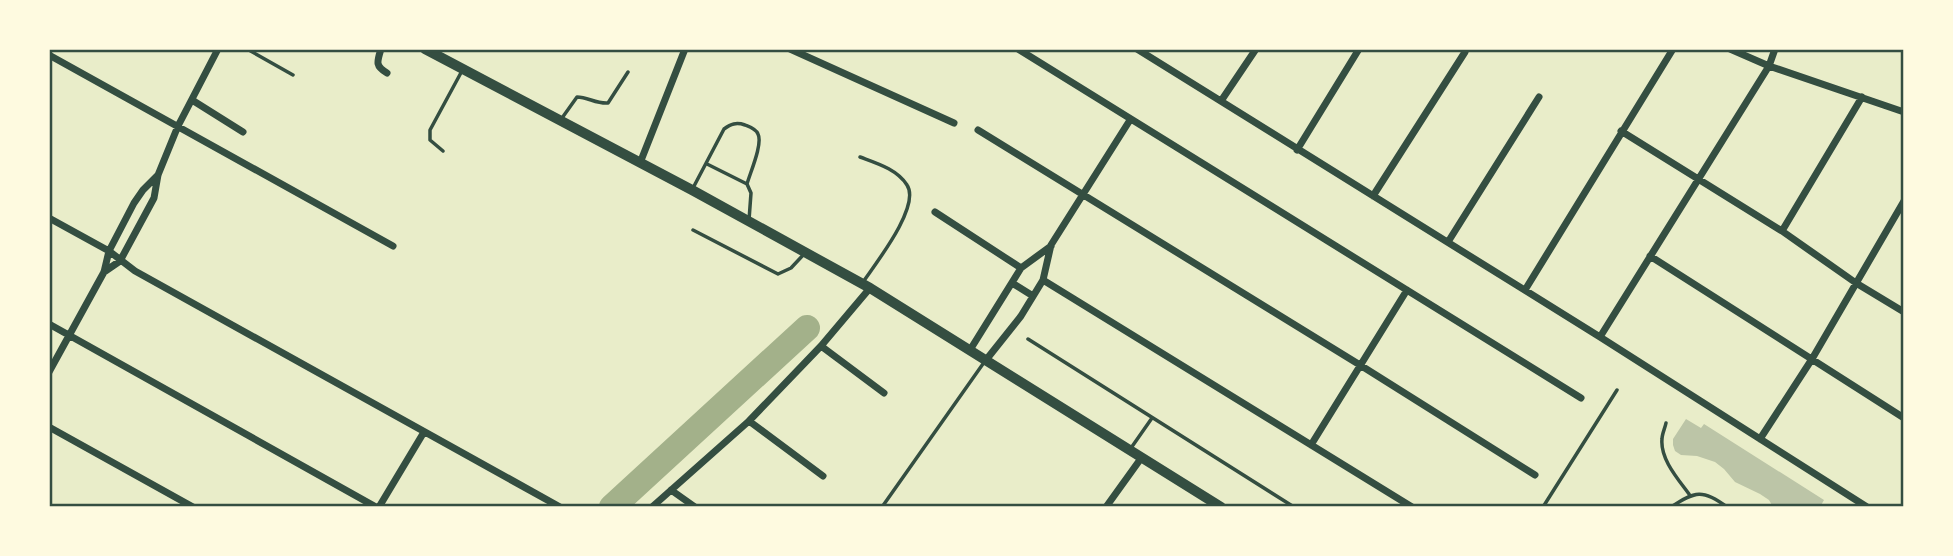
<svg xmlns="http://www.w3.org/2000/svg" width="1953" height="556" font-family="Barlow,sans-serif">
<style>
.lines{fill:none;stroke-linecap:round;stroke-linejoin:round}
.river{stroke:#a3b18a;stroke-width:26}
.building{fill:#bcc5a7}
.service{stroke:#344e41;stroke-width:3.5}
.minor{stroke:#344e41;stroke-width:7}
.tertiary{stroke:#344e41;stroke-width:10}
.neatline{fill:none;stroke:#344e41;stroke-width:2.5}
</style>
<rect width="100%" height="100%" fill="#e9edc9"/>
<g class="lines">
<path class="river" d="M 612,507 L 807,328"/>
</g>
<path class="building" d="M 1686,419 L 1701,428 L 1704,424 L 1824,500 L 1820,507 L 1773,507 L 1769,500 L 1760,494 L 1735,482 L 1724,469 L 1715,462 L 1697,456 L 1681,455 L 1675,451 L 1673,445 L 1673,439 Z"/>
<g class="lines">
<path class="service" d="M 247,49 L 293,75
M 562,118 L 577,97 C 588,97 596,104 608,103 L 628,72
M 443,151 L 430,140 L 430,130 L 463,69
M 860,157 C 876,163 897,169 907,185 C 921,206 876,263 863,282
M 707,164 L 747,184
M 693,188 L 724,129 C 731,124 736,122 745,125 C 750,127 756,129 758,134 C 763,144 750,173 747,184 L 751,193 L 749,220
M 693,230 L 778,274 L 791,268 L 805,253
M 1028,339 L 1294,507
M 1666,423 C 1665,428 1662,434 1662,439 C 1660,459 1678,479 1689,494
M 1131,448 L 1152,418
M 882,507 L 985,361
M 1543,507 L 1617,390
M 1671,507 C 1695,491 1703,489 1727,507"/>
<path class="minor" d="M 381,49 C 377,62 375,66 387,73
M 790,49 L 954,123
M 1018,49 L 1581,398
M 1137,49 L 1600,337 L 1867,507
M 1730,49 L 1769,66 L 1904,112
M 49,55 L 393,246
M 192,100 L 243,132
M 1221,101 L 1256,49
M 978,130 L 1360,365 L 1535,475
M 1621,131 L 1782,231 L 1856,283 L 1904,312
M 1297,150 L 1359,49
M 640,163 L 685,49
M 1373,196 L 1465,52
M 935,212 L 1021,268
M 49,218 L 109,251 L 135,271 L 560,507
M 1782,231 L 1862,97
M 1448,242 L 1539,97
M 1650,256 L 1904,418
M 104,272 L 120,261 L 147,211 L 154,198 L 158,175 L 178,126 L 218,49
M 1043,280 L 1412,507
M 1012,283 L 1033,296
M 1525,290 L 1673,49
M 49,324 L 376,507
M 1600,337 L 1769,66 L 1775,49
M 821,346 L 884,393
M 970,350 L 1021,268 L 1051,246
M 986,360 L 1021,316 L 1043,280 L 1051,245 L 1130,120
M 49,372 L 104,272 L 109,251 L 134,203 L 143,190 L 158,175
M 49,427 L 193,507
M 1760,439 L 1812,359 L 1904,201
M 1311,445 L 1407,290
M 823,476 L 749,421 L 821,346 L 870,288
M 671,490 L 695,507
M 379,507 L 424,432
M 652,507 L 749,421
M 1106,507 L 1142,457"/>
<path class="tertiary" d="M 425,49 L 692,190 L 870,288 L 1221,507"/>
</g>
<rect width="1953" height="556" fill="none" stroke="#fefae0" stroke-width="102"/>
<rect x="51" y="51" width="1851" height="454" class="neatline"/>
</svg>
